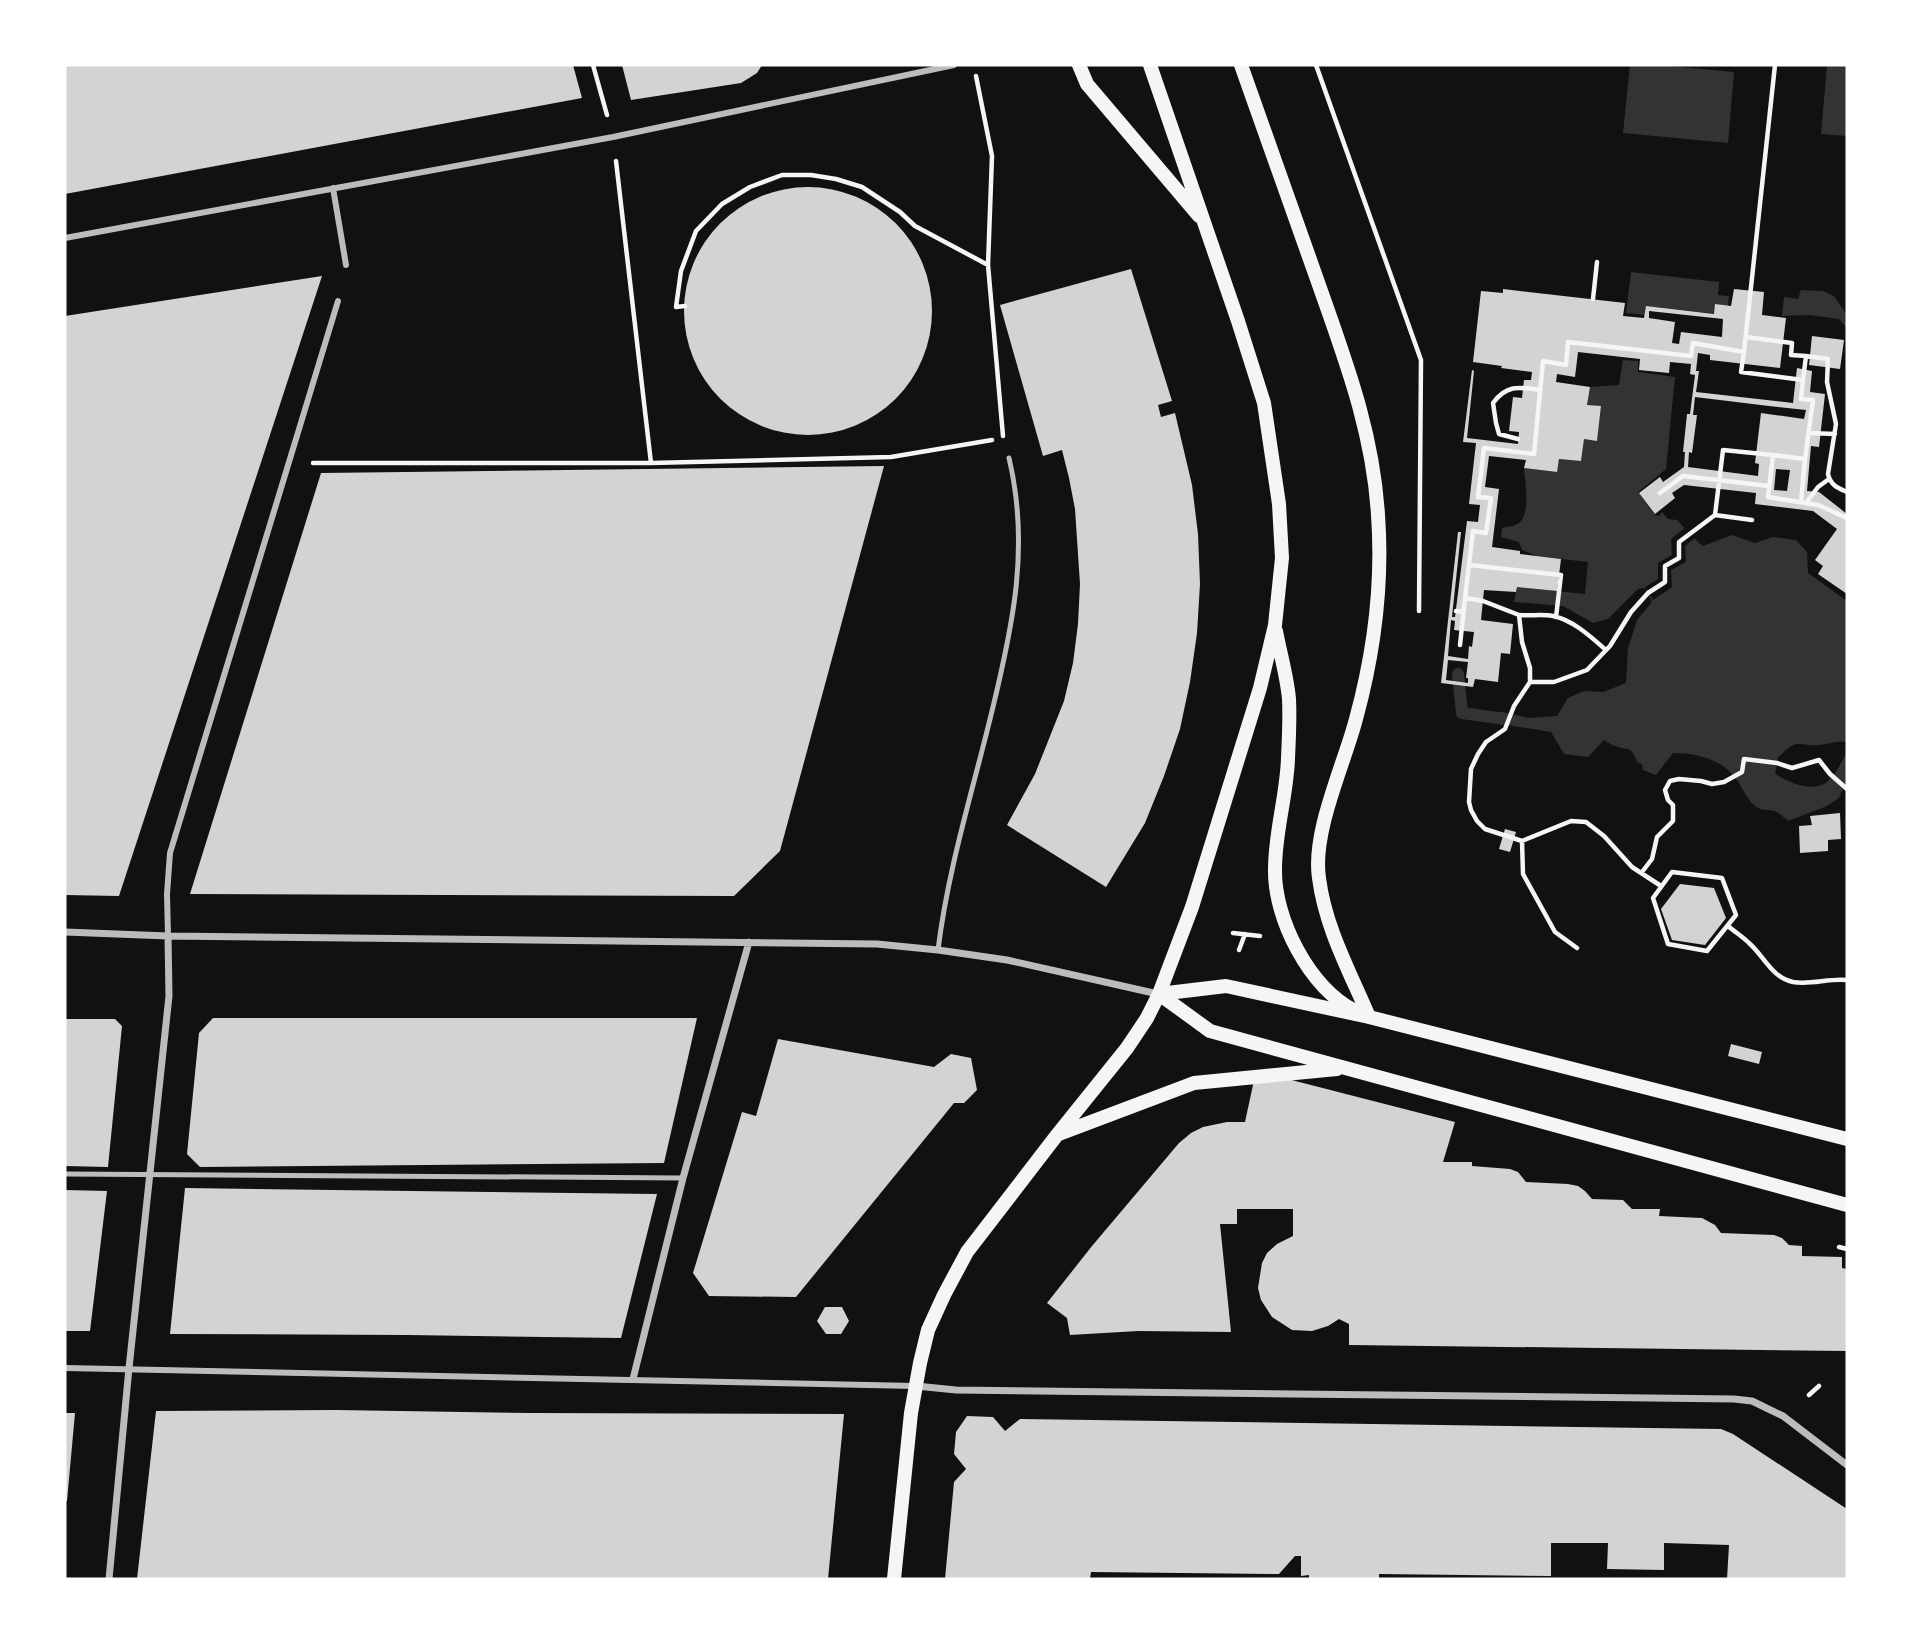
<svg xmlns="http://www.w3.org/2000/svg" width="1912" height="1644" font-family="'Open Sans',sans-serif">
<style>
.water{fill:#333}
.pier{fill:#111}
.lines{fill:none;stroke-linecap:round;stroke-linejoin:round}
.stream{stroke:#333;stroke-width:12}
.building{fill:#d3d3d3;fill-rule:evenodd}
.path{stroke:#f5f5f5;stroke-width:4.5}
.service{stroke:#bcbcbc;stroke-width:5}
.pedestrian{stroke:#bcbcbc;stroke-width:6}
.minor{stroke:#bcbcbc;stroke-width:7}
.secondary{stroke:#f5f5f5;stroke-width:14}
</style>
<rect width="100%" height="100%" fill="#111"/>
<path class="water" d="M 1630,65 L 1658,65 L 1734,72 L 1728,143 L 1623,133 Z
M 1827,65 L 1847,65 L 1847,136 L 1821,134 Z
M 1631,272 L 1719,282 L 1718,295 L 1729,296 L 1727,315 L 1646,306 L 1645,315 L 1626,313 Z
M 1801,290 L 1823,291 L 1834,296 L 1847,315 L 1847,328 L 1839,319 L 1809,315 L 1782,316 L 1784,297 L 1798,299 Z
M 1623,360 L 1638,361 L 1638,372 L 1675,377 L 1666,469 L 1638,492 L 1655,515 L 1659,516 L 1662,512 L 1668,519 L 1677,520 L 1698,542 L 1703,546 L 1732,535 L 1755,543 L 1773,537 L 1796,540 L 1807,552 L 1808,573 L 1847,601 L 1847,742 C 1834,741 1831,744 1819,745 C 1802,747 1797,738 1783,753 C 1781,755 1779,756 1778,757 C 1776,762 1777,769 1775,774 C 1789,782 1813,794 1828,781 C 1837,773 1842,761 1847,751 L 1847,784 L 1841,792 L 1839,798 L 1827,806 L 1788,821 C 1785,818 1779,813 1775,811 C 1767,809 1763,812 1755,806 C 1746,798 1743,788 1736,779 C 1722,759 1696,753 1673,753 L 1656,775 L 1643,770 L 1642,764 L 1637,762 C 1631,745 1629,751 1615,746 C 1612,745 1607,742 1604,740 L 1588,757 L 1564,754 L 1551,732 L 1490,722 L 1489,713 L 1502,712 L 1529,718 L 1557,716 L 1568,698 L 1584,691 L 1603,692 L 1626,683 L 1628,648 L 1637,620 L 1652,602 L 1645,588 L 1638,589 L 1608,619 L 1593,623 L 1563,606 L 1514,602 L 1517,587 L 1585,594 L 1588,562 L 1537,556 L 1522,550 L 1519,542 L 1501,537 L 1502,528 C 1507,527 1515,526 1519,523 C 1531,514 1525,482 1524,468 L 1556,472 L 1559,459 L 1581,461 L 1584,439 L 1597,440 L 1601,407 L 1587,405 L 1590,387 L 1619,385 Z"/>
<path class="pier" d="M 1687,526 L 1696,537 L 1685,546 L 1686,562 L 1671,570 L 1672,587 L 1653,600 L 1645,587 L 1658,579 L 1658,563 L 1672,555 L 1671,539 Z"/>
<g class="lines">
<path class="stream" d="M 1458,674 L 1462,713 L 1505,719"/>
</g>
<path class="building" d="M 65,65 L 573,65 L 582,98 L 65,194 Z
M 622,65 L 762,65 L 757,73 L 741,83 L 631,100 Z
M684 311a124 124 0 1 1 248 0a124 124 0 1 1-248 0Z
M 1131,269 L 1172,401 L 1158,405 L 1161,417 L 1175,413 L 1192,485 L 1198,534 L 1200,584 L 1197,633 L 1190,682 L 1180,729 L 1164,776 L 1145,823 L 1106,887 L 1007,825 L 1035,774 L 1064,701 L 1073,663 L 1078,624 L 1080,584 L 1075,509 L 1069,478 L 1062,450 L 1043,456 L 1000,305 Z
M 322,276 L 119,896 L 65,895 L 65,316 Z
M 1503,289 L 1625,303 L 1623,316 L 1644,318 L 1646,306 L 1714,314 L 1715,304 L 1731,306 L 1734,289 L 1764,292 L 1762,315 L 1786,318 L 1780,368 L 1710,360 L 1710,355 L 1698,353 L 1696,371 L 1699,371 L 1696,392 L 1793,403 L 1797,368 L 1812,371 L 1810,392 L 1825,394 L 1819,447 L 1811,446 L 1807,491 L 1819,492 L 1847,514 L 1847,594 L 1818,574 L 1823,566 L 1815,560 L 1837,529 L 1813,511 L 1755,504 L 1756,493 L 1684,485 L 1672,493 L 1675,498 L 1655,514 L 1639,493 L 1660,477 L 1663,482 L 1684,467 L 1685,452 L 1683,452 L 1687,414 L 1690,414 L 1695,375 L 1690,374 L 1691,364 L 1670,362 L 1669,373 L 1639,370 L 1640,359 L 1578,352 L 1575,377 L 1557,374 L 1556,382 L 1590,387 L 1587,405 L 1601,406 L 1597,441 L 1584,439 L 1581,461 L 1559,459 L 1557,472 L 1524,468 L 1526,460 L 1489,456 L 1485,487 L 1499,489 L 1492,547 L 1520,551 L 1520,554 L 1561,559 L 1557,591 L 1517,587 L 1516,592 L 1484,590 L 1481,620 L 1513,624 L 1510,654 L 1501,653 L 1498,682 L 1475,679 L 1473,687 L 1441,683 L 1458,532 L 1461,532 L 1452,617 L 1455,617 L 1467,521 L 1478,522 L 1480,505 L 1469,504 L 1476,443 L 1463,442 L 1472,370 L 1474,371 L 1467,438 L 1518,444 L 1519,432 L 1509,431 L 1513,397 L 1522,398 L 1524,380 L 1531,380 L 1532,372 L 1501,368 L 1502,366 L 1473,362 L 1481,291 L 1503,293 ZM 1649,311 L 1723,319 L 1722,337 L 1681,332 L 1679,344 L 1672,343 L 1675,322 L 1649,318 ZM 1695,397 L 1769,406 L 1806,410 L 1804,419 L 1761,413 L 1755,463 L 1759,464 L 1758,476 L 1688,467 L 1689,452 L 1692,453 L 1697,415 L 1693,415 ZM 1776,469 L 1790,470 L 1787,491 L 1774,490 ZM 1451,620 L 1455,621 L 1454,630 L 1474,632 L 1472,647 L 1469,646 L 1468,659 L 1448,656 ZM 1448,660 L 1468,662 L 1466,678 L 1468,678 L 1468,683 L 1446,680 Z
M 1812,336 L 1844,340 L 1840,369 L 1809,365 Z
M 884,466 L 780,851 L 734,896 L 190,894 L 321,473 Z
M 1840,813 L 1841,839 L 1828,840 L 1828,851 L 1800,853 L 1799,826 L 1812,825 L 1810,816 Z
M 1505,829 L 1516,832 L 1510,852 L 1499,849 Z
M 1680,884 L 1714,888 L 1726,918 L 1705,945 L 1672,940 L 1661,909 Z
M 213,1018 L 697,1018 L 664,1163 L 200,1167 L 187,1154 L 199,1033 Z
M 65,1019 L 115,1019 L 122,1026 L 108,1167 L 65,1166 Z
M 778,1039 L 934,1067 L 951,1054 L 971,1058 L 977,1090 L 964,1103 L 954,1103 L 796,1297 L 709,1296 L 693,1273 L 742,1112 L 756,1116 Z
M 1731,1044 L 1762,1052 L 1759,1064 L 1728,1056 Z
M 1256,1071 L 1455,1122 L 1443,1162 L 1472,1162 L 1472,1166 L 1510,1169 L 1518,1172 L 1526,1182 L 1568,1184 L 1578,1186 L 1585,1191 L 1592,1199 L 1623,1200 L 1632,1209 L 1660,1209 L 1659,1216 L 1702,1218 L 1715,1225 L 1721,1233 L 1774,1235 L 1782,1238 L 1789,1245 L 1802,1246 L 1802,1256 L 1842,1257 L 1842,1268 L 1847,1269 L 1847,1351 L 1349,1345 L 1349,1324 L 1339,1319 L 1328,1326 L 1312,1331 L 1292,1330 L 1272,1317 L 1261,1300 L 1258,1288 L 1262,1263 L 1267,1253 L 1277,1244 L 1293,1236 L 1293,1209 L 1237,1209 L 1237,1224 L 1220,1224 L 1231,1332 L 1138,1331 L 1070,1335 L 1067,1318 L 1047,1303 L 1092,1246 L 1179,1143 L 1191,1133 L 1203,1127 L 1227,1122 L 1245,1122 Z
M 185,1188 L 412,1191 L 657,1194 L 621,1338 L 407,1335 L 170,1334 Z
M 65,1190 L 107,1191 L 90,1331 L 65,1331 Z
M 825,1307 L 842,1307 L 849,1321 L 841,1334 L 826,1334 L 817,1321 Z
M 336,1410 L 529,1413 L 844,1414 L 828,1579 L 137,1579 L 156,1411 Z
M 65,1413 L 75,1413 L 67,1501 L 65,1501 Z
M 967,1416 L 993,1417 L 1005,1431 L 1020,1419 L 1721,1429 L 1733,1434 L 1847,1509 L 1847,1578 L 1727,1579 L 1729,1545 L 1664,1543 L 1664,1570 L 1607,1569 L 1608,1543 L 1551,1543 L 1551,1576 L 1379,1574 L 1379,1579 L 1309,1579 L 1309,1575 L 1301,1576 L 1301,1556 L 1295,1556 L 1279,1574 L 1091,1572 L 1090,1579 L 945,1579 L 954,1482 L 966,1469 L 954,1454 L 956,1432 Z"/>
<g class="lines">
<path class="path" d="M 593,65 L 607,115
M 1316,65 L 1421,360 L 1419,611
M 976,76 L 992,156 L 988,265 L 1003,436
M 616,161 L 651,463
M 1593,299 L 1597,262
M 685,306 L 676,307 L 681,271 L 696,231 L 722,204 L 750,187 L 782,175 L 811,175 L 836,179 L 862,187 L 900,212 L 915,226 L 988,265
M 1746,337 L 1792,343 L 1791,355 L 1806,356
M 1744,352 L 1741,372 L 1803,380 L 1801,399 L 1813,400 L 1805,459 L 1773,455 L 1768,497 L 1818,505 L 1847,518
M 1803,380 L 1806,356 L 1828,359 L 1827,382 L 1836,424 L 1828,474 C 1831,486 1838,488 1847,492
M 1809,433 L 1835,434
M 1518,439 L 1499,434 L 1496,423 L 1493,403 C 1507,384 1519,387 1540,390
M 313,463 L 651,463 L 891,457 L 992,440
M 1660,493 L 1683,476 L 1769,486
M 1801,502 L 1805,459
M 1806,503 L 1818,487 L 1829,479
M 1715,515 L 1752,520
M 1469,565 L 1561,575 L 1556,617
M 1456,611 L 1464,612
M 1519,615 C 1530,616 1542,614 1553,616 C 1573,620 1591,637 1606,650
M 1460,645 L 1465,598
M 1530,682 L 1530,668 L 1522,642 L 1519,615 L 1483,601 L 1465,598 L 1473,531 L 1486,533 L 1491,498 L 1478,497 L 1484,448 L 1534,454 L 1543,361 L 1566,365 L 1568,342 L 1691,356 L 1693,343 L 1744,352 L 1775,65
M 1522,841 L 1523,874 L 1555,932 L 1577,948
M 1642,872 L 1652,859 L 1657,837 L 1673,821 L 1673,805 L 1668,800 L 1665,790 L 1670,781 L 1679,779 L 1701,781 L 1712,784 L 1724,782 L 1742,772 L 1744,759 L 1777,763 L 1792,768 L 1819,760 L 1830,774 L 1847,789
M 1672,872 L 1722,878 L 1736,915 L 1707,951 L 1668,944 L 1653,898 Z
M 1661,886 L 1632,867 L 1604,836 L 1586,822 L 1571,821 L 1522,841 L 1485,829 L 1477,821 L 1471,810 L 1469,802 L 1471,769 L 1478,754 L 1486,742 L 1505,729 L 1514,706 L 1530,682 L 1554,682 L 1587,670 L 1610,646 L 1631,612 L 1648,593 L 1665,582 L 1665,566 L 1679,558 L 1679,542 L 1715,515 L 1723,450 L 1773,455
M 1728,926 C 1735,932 1743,937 1749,943 C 1764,956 1772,978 1793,982 C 1811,985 1829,978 1847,980
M 1233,933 L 1260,936
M 1239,950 L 1245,934
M 1839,1247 L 1847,1249
M 1809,1395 L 1819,1386"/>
<path class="service" d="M 938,950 C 948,868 973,790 992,711 C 1013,625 1030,546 1009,458
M 65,1174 L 683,1178"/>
<path class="pedestrian" d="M 333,188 L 346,265
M 65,238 L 613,137 L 954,65
M 168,936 L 167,894 L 170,853 L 338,301
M 65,1368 L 915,1386"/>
<path class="minor" d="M 65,932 L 168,936 L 877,944 L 938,950 L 1007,960 L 1158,994
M 633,1379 L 683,1178 L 749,942
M 916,1386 L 956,1390 L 1734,1399 L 1752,1401 L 1783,1416 L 1847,1465
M 109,1579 L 129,1368 L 169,996 L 168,936"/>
<path class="secondary" d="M 1079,65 L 1087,84 L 1199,216
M 1241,65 C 1267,138 1293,212 1319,285 C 1346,362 1373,432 1378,515 C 1383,584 1374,653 1356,719 C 1344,765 1312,832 1319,878 C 1325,927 1350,972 1369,1017
M 1276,631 C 1280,653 1287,676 1289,699 C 1290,718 1289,738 1288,758 C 1287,795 1275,831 1275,869 C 1274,919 1309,987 1355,1011
M 1159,994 L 1210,1031 L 1847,1205
M 1159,994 L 1226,986 L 1369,1017 L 1847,1139
M 1059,1134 L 1194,1083 L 1337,1069
M 894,1579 L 911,1413 L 920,1363 L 928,1330 L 944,1295 L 967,1252 L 1057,1135 L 1127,1048 L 1147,1018 L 1159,994 L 1192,907 L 1260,688 L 1275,625 L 1282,558 L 1279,504 L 1264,403 L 1238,321 L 1150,65"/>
</g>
<rect width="1912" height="1644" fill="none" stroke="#ffffff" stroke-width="133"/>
</svg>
